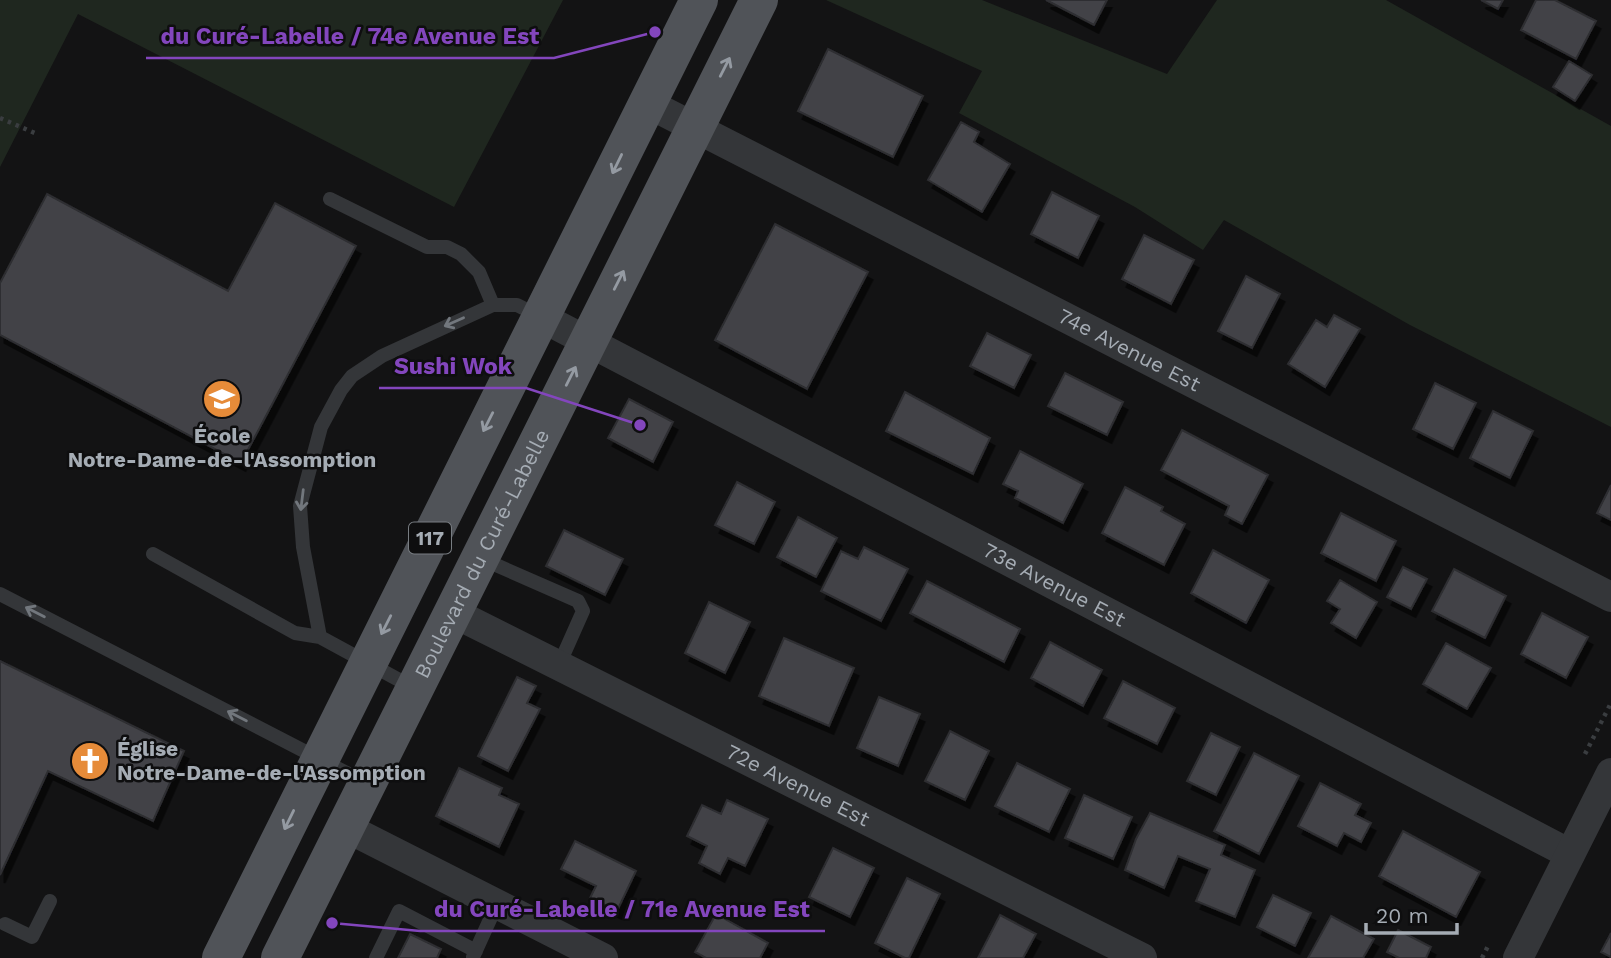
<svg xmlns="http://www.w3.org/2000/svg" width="1611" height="958" font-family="'Work Sans',sans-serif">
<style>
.green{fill:#1f271f}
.building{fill:#424347;stroke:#2d2d30;stroke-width:2;filter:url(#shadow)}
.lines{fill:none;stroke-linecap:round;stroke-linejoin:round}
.path{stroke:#3a3d40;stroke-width:4.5;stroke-dasharray:3.5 5;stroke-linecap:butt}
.lane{stroke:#343639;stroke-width:14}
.street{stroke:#343639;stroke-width:30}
.primary{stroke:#505358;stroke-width:38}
.oneway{stroke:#949aa2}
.oneway2{stroke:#72777d}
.labels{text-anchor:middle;stroke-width:5;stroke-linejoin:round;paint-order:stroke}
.shield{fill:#0e0e0f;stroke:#787d82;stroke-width:2}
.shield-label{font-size:19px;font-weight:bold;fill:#a5acb4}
.street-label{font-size:21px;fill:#a5acb4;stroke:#0e0e0f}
.poi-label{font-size:21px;font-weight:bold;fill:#a5acb4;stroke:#0e0e0f}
.leader{fill:none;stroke:#8346bd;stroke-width:2.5}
.callout-dot{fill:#8346bd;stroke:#0e0e0f;stroke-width:2.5}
.callout-label{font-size:23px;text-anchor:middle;font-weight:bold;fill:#8346bd;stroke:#0e0e0f;stroke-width:5;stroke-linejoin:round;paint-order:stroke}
</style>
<defs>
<filter id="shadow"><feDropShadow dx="4.5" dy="8" stdDeviation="0" flood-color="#0009"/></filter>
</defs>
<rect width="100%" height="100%" fill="#131314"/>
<path class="green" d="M 0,0 L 563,0 L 454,207 L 78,14 L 0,167 Z
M 826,0 L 982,0 L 1167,74 L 1217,0 L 1386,0 L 1611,126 L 1611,427 L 1410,325 L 1224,220 L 1203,250 L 1135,207 L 959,113 L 982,71 Z"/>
<path class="building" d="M 1046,0 L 1107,0 L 1094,25 Z
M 1481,0 L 1503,0 L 1498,9 Z
M 1536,0 L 1555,0 L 1596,21 L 1576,59 L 1521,30 Z
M 828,49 L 923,96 L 893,157 L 798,111 Z
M 1569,61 L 1592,75 L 1575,101 L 1553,87 Z
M 961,122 L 979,132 L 974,142 L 1010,164 L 982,212 L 928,180 Z
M 1052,192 L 1099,216 L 1078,258 L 1031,234 Z
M 47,194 L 228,291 L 275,203 L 356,246 L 241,463 L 0,335 L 0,283 Z
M 775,224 L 868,272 L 807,389 L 715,340 Z
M 1144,235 L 1194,260 L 1171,304 L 1122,279 Z
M 1246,276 L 1280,294 L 1252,348 L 1218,331 Z
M 1334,315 L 1360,329 L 1325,387 L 1288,364 L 1316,320 L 1327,327 Z
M 987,333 L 1031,355 L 1014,388 L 970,366 Z
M 1065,373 L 1123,402 L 1107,435 L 1048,406 Z
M 1435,383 L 1476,403 L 1453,449 L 1413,429 Z
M 905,392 L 990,438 L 973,474 L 886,431 Z
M 629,399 L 673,422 L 653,462 L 608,438 Z
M 1493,411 L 1533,431 L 1510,478 L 1470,458 Z
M 1182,430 L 1268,475 L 1242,524 L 1225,515 L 1229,506 L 1161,470 Z
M 1020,451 L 1083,484 L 1063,523 L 1015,498 L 1018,491 L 1003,484 Z
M 737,482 L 775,502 L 754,544 L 715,525 Z
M 1611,485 L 1611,520 L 1597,513 Z
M 1125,487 L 1163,507 L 1161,511 L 1185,524 L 1164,565 L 1102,533 Z
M 1341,513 L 1396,541 L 1376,581 L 1321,553 Z
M 798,517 L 837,538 L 816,577 L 777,557 Z
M 564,530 L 623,559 L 605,595 L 546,566 Z
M 864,547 L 908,569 L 881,621 L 821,591 L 841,551 L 858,559 Z
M 1213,550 L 1269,580 L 1246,623 L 1191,593 Z
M 1403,567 L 1427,579 L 1411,609 L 1387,597 Z
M 1454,569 L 1506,596 L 1485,638 L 1432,611 Z
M 1340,580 L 1377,602 L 1356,638 L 1331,623 L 1340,609 L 1327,601 Z
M 927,581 L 1020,629 L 1004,662 L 910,613 Z
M 709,602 L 750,622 L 725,673 L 685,653 Z
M 1542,613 L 1588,637 L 1566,678 L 1521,654 Z
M 784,638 L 854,668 L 829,726 L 759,696 Z
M 1050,642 L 1102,670 L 1083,706 L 1031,678 Z
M 1446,643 L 1491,668 L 1467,709 L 1423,684 Z
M 0,661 L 184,751 L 153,821 L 48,771 L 0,875 Z
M 517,677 L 536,686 L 527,703 L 540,709 L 508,771 L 478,756 Z
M 1123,681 L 1175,708 L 1157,744 L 1104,718 Z
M 879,697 L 920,714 L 898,766 L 857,748 Z
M 950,731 L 989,751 L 965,800 L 925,781 Z
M 1211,733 L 1240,747 L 1216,795 L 1187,781 Z
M 1254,753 L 1299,776 L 1259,854 L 1214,831 Z
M 1017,763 L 1070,789 L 1049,832 L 995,806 Z
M 459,768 L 502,788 L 499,795 L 519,804 L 499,847 L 436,816 Z
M 1320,783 L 1361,804 L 1355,815 L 1371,823 L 1361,842 L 1344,833 L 1337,846 L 1298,826 Z
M 1084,795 L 1132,817 L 1113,859 L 1065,838 Z
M 727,800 L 768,819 L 745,866 L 728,858 L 720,874 L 699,863 L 707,846 L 687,836 L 702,805 L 721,814 Z
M 1150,813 L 1225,845 L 1221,855 L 1255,870 L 1235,917 L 1196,901 L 1210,869 L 1178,856 L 1164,888 L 1125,870 L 1136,839 Z
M 1403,831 L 1480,872 L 1456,917 L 1379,876 Z
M 575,841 L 636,871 L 617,911 L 590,898 L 596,886 L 561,869 Z
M 833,848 L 874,868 L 850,917 L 809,897 Z
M 907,878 L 940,894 L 909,958 L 905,958 L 875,943 Z
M 1273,895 L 1311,913 L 1295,946 L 1257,927 Z
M 716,914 L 768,943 L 760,958 L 706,958 L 695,952 Z
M 1000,915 L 1036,934 L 1023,958 L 978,958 Z
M 1331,916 L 1374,939 L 1363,958 L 1308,958 Z
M 1398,930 L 1431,947 L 1426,958 L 1399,958 L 1387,952 Z
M 1611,933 L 1611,957 L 1601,952 Z
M 410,934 L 441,949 L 437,958 L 398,958 Z"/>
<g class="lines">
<path class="path" d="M 0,118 L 37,134
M 1585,754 L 1611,703
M 1482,958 L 1488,946"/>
<path class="lane" d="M 330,199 L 427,247 L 447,247 L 461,254 L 479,272 L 493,305
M 153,554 L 295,633 L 320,637 L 412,687
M 480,558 L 578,601 L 583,611 L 559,665
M 0,594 L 366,783
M 320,637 L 303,547 L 300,506 L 321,427 L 341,390 L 352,376 L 382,356 L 493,305 L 517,305 L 539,316
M 5,924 L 32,937 L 50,901
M 473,957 L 497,904
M 376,958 L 399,911 L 476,951"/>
<g class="street">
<path id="s1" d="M 647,103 L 1611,597"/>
<path id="s2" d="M 541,317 L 1570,854"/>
<path id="s3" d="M 452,612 L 1142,958"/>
<path d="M 345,827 L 603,958"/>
<path d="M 1518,958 L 1611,773"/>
</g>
<g class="primary">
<path d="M 221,958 L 699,0"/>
<path id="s4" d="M 280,958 L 759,0"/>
</g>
</g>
<defs><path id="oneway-shaft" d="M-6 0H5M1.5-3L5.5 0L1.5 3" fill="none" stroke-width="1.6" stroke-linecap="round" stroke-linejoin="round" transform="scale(1.75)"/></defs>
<g class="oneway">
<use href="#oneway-shaft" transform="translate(725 67) rotate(-63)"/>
<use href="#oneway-shaft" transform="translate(617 164) rotate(116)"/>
<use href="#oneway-shaft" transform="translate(619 280) rotate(-63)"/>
<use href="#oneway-shaft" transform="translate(571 376) rotate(-63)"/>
<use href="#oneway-shaft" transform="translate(488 422) rotate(117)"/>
<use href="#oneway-shaft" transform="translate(386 625) rotate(117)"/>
<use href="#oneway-shaft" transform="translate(289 820) rotate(116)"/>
</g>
<g class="oneway2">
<use href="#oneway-shaft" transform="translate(454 322) rotate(156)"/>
<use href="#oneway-shaft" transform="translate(302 500) rotate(97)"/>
<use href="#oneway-shaft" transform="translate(35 612) rotate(-153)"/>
<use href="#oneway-shaft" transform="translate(237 716) rotate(-153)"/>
</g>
<defs>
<symbol id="school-disc" viewBox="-11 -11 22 22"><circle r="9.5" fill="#e68b39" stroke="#0e0e0f"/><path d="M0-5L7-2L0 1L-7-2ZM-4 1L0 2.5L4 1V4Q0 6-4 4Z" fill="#fff"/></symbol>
<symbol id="church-disc" viewBox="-11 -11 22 22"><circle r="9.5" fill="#e68b39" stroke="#0e0e0f"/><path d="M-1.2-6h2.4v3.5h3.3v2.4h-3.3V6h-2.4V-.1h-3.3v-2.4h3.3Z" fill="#fff"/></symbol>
</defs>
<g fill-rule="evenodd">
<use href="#school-disc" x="200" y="377" width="44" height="44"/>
<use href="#church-disc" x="68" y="739" width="44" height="44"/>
</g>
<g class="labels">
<rect class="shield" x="409" y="522.5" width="42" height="31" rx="5"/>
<g class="shield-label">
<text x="430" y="545">117</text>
</g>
<g class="street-label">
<text dy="7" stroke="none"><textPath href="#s1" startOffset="542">74e Avenue Est</textPath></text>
<text dy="7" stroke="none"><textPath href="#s4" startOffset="452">Boulevard du Curé-Labelle</textPath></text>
<text dy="7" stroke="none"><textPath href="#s2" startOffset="579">73e Avenue Est</textPath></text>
<text dy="7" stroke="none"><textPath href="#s3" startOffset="387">72e Avenue Est</textPath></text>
</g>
<g class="poi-label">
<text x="222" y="443">École<tspan x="222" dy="24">Notre-Dame-de-l'Assomption</tspan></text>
<text x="117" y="756" text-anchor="start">Église<tspan x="117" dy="24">Notre-Dame-de-l'Assomption</tspan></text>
</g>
</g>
<path class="leader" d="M655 32L554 58H146M640 425L526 388H379M332 923L420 931H825"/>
<g class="callout-dot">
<circle cx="655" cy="32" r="7"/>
<circle cx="640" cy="425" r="7"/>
<circle cx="332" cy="923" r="7"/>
</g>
<g class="callout-label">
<text x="350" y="44">du Curé-Labelle / 74e Avenue Est</text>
<text x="453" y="374">Sushi Wok</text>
<text x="622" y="917">du Curé-Labelle / 71e Avenue Est</text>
</g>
<path d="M1366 923v10h91v-10" fill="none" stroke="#a5acb4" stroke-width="3.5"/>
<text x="1376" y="923" font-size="21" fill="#a5acb4" stroke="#0e0e0f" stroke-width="5" paint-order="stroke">20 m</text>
</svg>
